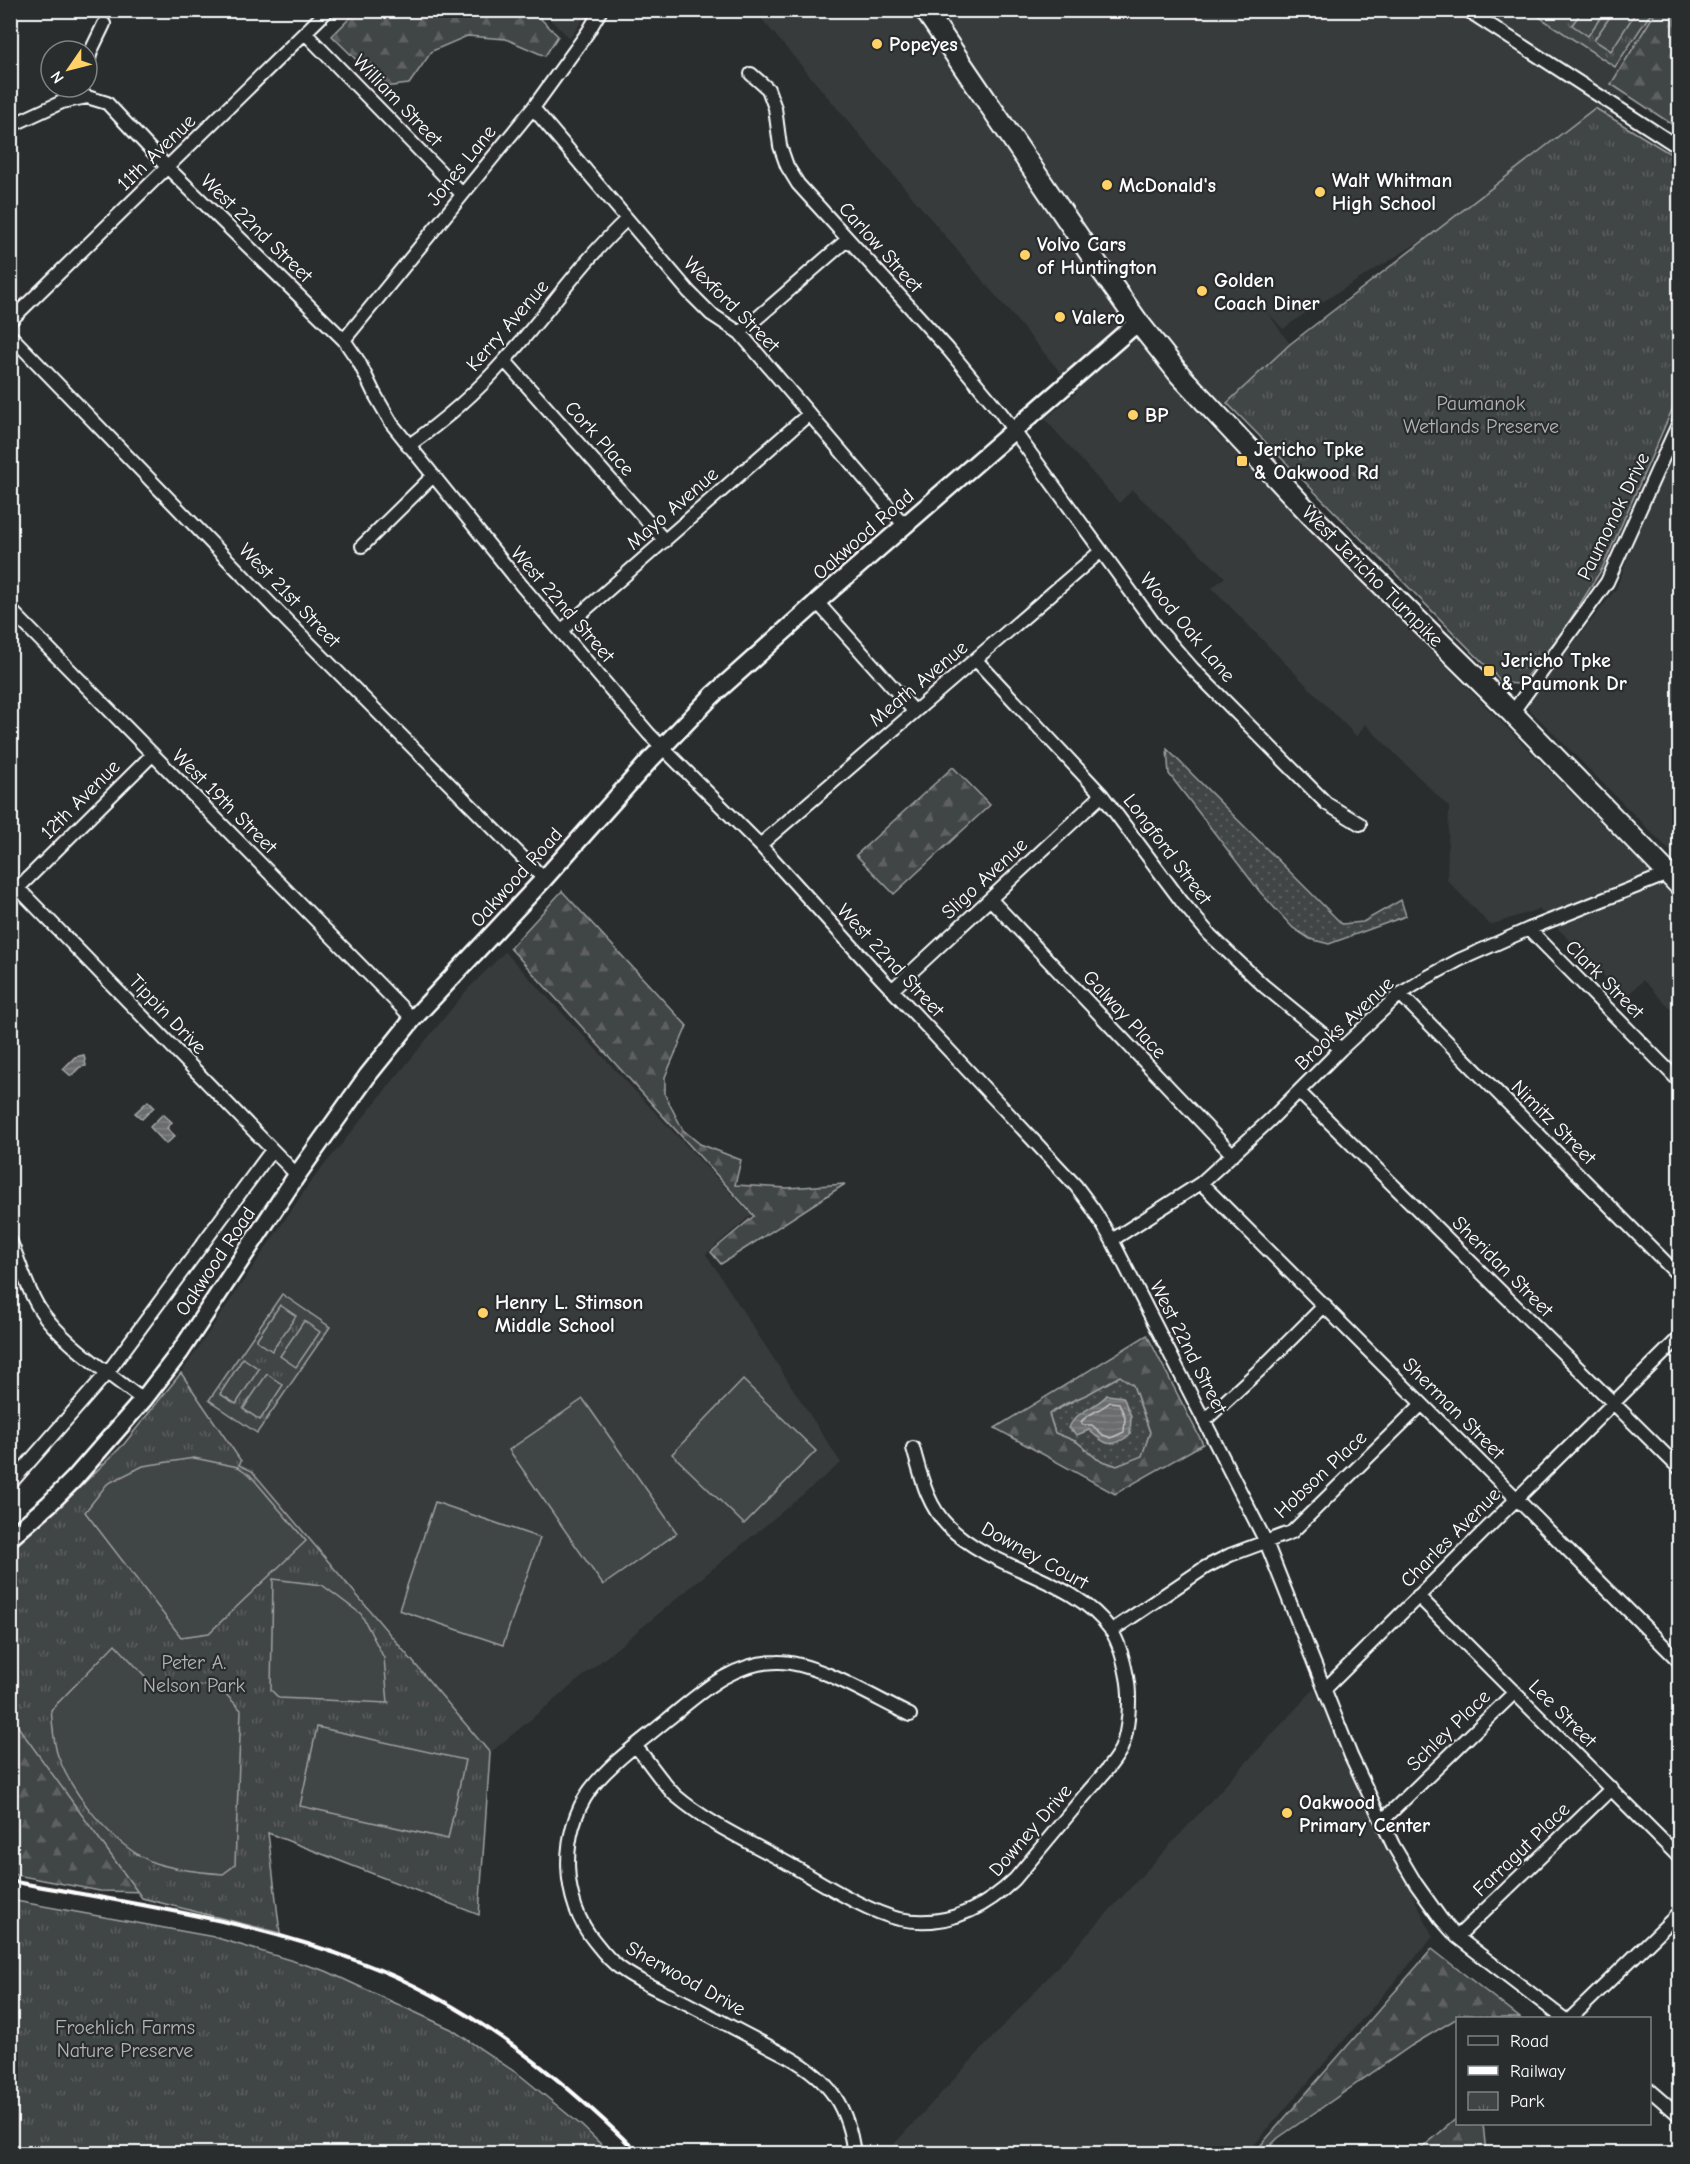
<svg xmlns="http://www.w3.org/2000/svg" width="1690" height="2164" font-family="'Comic Neue',sans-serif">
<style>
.built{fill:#373a3b}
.grass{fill:url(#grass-dots);stroke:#a0a2a2;stroke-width:1.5}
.forest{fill:url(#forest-firs);stroke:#a0a2a2;stroke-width:1.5;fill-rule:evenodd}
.park{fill:url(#park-tufts);stroke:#a0a2a2;stroke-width:1.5}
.pitch{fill:#414445;stroke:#a0a2a2;stroke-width:1.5}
.water{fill:url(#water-rules);stroke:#a6a7a7;stroke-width:1.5}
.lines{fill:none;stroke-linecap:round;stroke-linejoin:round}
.shore{stroke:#c3c4c5;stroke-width:1.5}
.minor-casing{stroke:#fff;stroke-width:16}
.secondary-casing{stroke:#fff;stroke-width:21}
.primary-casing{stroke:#fff;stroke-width:24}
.minor{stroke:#2a2d2e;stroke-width:12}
.secondary{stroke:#2a2d2e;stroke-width:16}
.primary{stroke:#2a2d2e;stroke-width:20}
.rail{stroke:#fff;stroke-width:4}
.poi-dot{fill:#ffd166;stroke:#2a2d2e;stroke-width:2}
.labels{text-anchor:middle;stroke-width:4.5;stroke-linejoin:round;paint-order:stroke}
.poi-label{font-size:20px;font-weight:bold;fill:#fff;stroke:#2a2d2e;text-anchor:start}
.street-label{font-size:20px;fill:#fff;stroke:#2a2d2e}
.park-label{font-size:20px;fill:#b3b4b5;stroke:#2a2d2e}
</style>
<defs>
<pattern id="grass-dots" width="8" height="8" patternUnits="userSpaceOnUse" patternTransform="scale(1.5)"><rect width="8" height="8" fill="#414445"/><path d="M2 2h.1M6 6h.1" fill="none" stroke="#5e6061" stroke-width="1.8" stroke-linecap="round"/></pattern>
<pattern id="forest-firs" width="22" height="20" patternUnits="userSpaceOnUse" patternTransform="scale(1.5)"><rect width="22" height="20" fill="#414445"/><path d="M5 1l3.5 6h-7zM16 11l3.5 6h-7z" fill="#5e6061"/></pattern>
<pattern id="park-tufts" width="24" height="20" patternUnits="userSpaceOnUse" patternTransform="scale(1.5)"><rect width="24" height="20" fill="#414445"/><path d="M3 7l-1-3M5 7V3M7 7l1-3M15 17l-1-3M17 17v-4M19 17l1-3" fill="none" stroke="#5e6061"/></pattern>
<pattern id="water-rules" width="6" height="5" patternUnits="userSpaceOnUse" patternTransform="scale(1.5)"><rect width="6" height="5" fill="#6a6c6d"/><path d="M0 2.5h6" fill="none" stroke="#808283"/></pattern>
</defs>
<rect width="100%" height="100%" fill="#2a2d2e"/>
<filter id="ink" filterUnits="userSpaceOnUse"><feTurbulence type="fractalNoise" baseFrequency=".0167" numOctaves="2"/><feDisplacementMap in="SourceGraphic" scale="12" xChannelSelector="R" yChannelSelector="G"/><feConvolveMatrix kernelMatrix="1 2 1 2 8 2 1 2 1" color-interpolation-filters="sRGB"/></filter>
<g filter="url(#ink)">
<path class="built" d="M 541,11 L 589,11 L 570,38 Z
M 755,11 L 1679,11 L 1679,14 L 1605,127 L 1308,311 L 1283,329 L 1267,312 L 1290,344 L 1227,403 L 1204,421 L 1679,902 L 1679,1018 L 1643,980 L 1625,998 L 1539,909 L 1490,925 L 1447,880 L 1449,807 L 1365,724 L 1357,737 L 1212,588 L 1225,577 L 1132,490 L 1119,503 L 1045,419 L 1077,392 Z
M 1679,423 L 1679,860 L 1525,705 L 1616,589 Z
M 505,952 L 751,1215 L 706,1254 L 841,1463 L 490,1753 L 252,1471 L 238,1465 L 241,1461 L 181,1373 L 309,1184 L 466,991 Z
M 1314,1689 L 1433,1937 L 1247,2153 L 885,2154 Z"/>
<path class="grass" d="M 1167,749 L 1342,924 L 1363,922 L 1401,900 L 1406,916 L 1329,944 L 1310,939 L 1293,928 L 1260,892 L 1169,774 Z
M 1120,1376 L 1133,1385 L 1150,1432 L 1142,1457 L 1117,1466 L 1097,1459 L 1077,1442 L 1055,1433 L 1049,1414 Z"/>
<path class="forest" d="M 533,11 L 558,36 L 545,56 L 506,39 L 467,36 L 432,51 L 409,84 L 384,87 L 332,36 L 357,11 Z
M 1654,11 L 1679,11 L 1679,129 L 1611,84 L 1655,13 Z
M 953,767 L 990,805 L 894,894 L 856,855 Z
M 562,891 L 687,1026 L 665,1077 L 665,1095 L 683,1130 L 700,1144 L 741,1160 L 735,1185 L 788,1188 L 845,1184 L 721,1264 L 711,1252 L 754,1216 L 510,948 Z
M 1147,1335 L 1203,1444 L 1115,1494 L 995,1428 ZM 1120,1376 L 1133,1385 L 1150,1432 L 1142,1456 L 1117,1466 L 1097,1459 L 1077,1442 L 1055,1433 L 1049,1414 L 1067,1403 L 1088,1394 Z
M 10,1706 L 150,1892 L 100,1891 L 11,1874 Z
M 1432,1949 L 1520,2018 L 1490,2018 L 1464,2014 L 1411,2046 L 1278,2138 L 1263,2153 L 1254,2153 Z
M 1457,2118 L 1458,2124 L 1483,2124 L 1486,2153 L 1416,2153 Z"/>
<path class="park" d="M 1648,10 L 1651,13 L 1615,67 L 1530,11 Z
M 1595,108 L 1679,159 L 1679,394 L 1602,569 L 1562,633 L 1520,684 L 1503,683 L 1227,403 L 1290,344 Z
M 282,1294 L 330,1327 L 257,1433 L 209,1400 Z
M 181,1373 L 241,1461 L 239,1465 L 252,1471 L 490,1753 L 479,1915 L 268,1833 L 280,1933 L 142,1898 L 11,1717 L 10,1547 L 62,1505 L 124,1444 Z
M 10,1900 L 214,1937 L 326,1971 L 451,2029 L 521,2076 L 582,2126 L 610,2153 L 11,2153 Z"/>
<path class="pitch" d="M 1582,11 L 1605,11 L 1588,36 L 1572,25 Z
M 1614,11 L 1627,11 L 1634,15 L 1611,51 L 1594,40 Z
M 280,1305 L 296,1316 L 272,1351 L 256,1340 Z
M 304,1321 L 320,1332 L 296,1367 L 280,1356 Z
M 243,1358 L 259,1369 L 236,1404 L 220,1394 Z
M 267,1374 L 283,1385 L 260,1420 L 243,1409 Z
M 743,1380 L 816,1451 L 744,1524 L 672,1454 Z
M 583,1399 L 677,1533 L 603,1585 L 509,1450 Z
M 194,1458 L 238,1467 L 250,1475 L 306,1541 L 209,1633 L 181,1637 L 85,1512 L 107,1484 L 143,1466 Z
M 435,1502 L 540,1538 L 503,1645 L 399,1610 Z
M 273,1579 L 322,1585 L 361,1614 L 384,1658 L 388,1703 L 279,1698 L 271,1690 Z
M 115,1644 L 156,1688 L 217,1685 L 241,1710 L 235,1865 L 223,1874 C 201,1872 177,1870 155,1863 C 115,1848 73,1796 58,1756 C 53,1742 53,1725 51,1710 Z
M 317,1727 L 465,1760 L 448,1839 L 300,1806 Z"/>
<path class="water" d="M 84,1055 L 86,1066 L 80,1067 L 71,1076 L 63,1069 L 75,1057 Z
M 148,1101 L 154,1107 L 142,1119 L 135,1113 Z
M 163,1114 L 172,1122 L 167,1128 L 175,1136 L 166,1144 L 150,1127 Z
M 1107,1395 L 1123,1397 L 1131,1416 L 1130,1435 C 1111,1449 1105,1445 1089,1430 L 1077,1435 L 1069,1428 C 1075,1411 1096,1408 1107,1395 Z"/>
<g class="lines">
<path class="shore" d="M 1110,1402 L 1119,1403 L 1125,1417 L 1124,1432 L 1111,1438 L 1103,1435 L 1092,1425 L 1083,1425 L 1081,1422 C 1087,1414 1101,1410 1110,1402 Z"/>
<defs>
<path id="minor" d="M 1467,10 L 1680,148
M 306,34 L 462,194
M 87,68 L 91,51 L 104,24
M 751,74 L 768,89 L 775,108 L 780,146 L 787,166 L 798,184 L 948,349 L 1001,413 L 1158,629 L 1193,669 L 1327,804 L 1360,824
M 533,108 L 689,292 L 711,314 L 740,333 L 905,526
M 10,126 L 62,102 L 87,97 L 107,103 L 168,168 L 344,340 L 359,362 L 374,393 L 392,424 L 522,586 L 649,734 L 760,845 L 881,978 L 1050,1158 L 1076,1186 L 1093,1209 L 1112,1240 L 1266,1542 L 1351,1756 L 1393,1845 L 1416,1884 L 1441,1919 L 1457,1937 L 1563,2018
M 10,321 L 328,10
M 740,333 L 848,239
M 10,335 L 288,622 L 544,879
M 344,340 L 533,108 L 588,32 L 601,10
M 505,361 L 665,541
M 408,446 C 445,420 474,395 504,361 C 546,315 581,262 627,219
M 362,546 L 432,477
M 817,602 L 914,711
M 10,609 L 413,1019
M 561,631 L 809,414
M 976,660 L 1102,795 L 1182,902 L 1210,935 L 1264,986 L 1341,1049
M 1512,713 L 1607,582 L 1680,420
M 760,845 L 1101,551
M 10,880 L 297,1175
M 10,896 L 152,755
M 991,900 L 1233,1155
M 1529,929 L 1680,1082
M 892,990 L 1102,795
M 1400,994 L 1680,1277
M 1299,1092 L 1680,1469
M 1201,1183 L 1680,1662
M 10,1240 C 20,1263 26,1287 39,1308 C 60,1341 112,1376 143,1400
M 1112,1240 L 1201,1183 L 1270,1120 L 1341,1049 L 1400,994 L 1426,978 L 1459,960 L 1529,929 L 1668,874
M 1204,1421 L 1266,1364 L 1325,1305
M 10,1484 L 107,1373 L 272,1150
M 1418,1596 L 1680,1858
M 1111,1631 L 1206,1567 L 1230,1555 L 1292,1532 L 1422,1404
M 1325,1689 L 1680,1337
M 635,1746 C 649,1761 662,1783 676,1796 C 710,1825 750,1842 789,1864 C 819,1881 867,1912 899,1919 C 945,1928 983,1910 1015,1879 C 1038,1851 1062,1823 1085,1795 C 1097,1781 1112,1766 1121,1749 C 1129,1731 1131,1696 1127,1677 C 1124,1661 1120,1644 1111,1630 C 1072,1576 994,1572 948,1526 C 927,1505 921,1476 913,1448
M 1382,1821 L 1515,1692
M 1457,1937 L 1612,1788
M 1571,2018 L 1680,1912
M 1650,2090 L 1680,2116
M 854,2154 C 848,2107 830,2080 789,2057 C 755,2039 722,2022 688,2004 C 666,1993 640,1983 620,1968 C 611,1962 602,1951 595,1942 C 561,1902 559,1833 590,1790 C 611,1762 641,1742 667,1720 C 699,1694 732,1662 777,1662 C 815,1661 874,1698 910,1715"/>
<path id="secondary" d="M 10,1538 L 49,1504 L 74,1479 L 143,1400 L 180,1352 L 297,1175 L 368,1075 L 413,1019 L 544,879 L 650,760 L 713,695 L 817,602 L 1138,322"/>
<path id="primary" d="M 925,10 L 1102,271 L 1138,322 L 1180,375 L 1312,516 L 1512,713 L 1680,886"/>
</defs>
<use href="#minor" class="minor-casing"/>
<use href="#secondary" class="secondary-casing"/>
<use href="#primary" class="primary-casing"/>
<use href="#minor" class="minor"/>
<use href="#secondary" class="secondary"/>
<use href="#primary" class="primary"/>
<path class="rail" d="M 10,1881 C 128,1903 248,1919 360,1962 C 467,2002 559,2074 639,2154"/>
</g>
</g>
<g class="poi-dot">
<circle cx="877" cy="44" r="6"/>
<circle cx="1107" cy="185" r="6"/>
<circle cx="1320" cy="192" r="6"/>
<circle cx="1025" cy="255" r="6"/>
<circle cx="1202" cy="291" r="6"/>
<circle cx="1060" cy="317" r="6"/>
<circle cx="1133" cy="415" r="6"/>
<rect x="1236" y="455" width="12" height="12" rx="3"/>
<rect x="1483" y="665" width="12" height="12" rx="3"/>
<circle cx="483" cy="1313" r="6"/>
<circle cx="1287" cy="1813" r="6"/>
</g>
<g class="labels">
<g class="poi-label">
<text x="889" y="51">Popeyes</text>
<text x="1332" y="187">Walt Whitman<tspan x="1332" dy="23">High School</tspan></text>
<text x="1119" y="192">McDonald's</text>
<text x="1037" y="251">Volvo Cars<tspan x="1037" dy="23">of Huntington</tspan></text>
<text x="1214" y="287">Golden<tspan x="1214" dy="23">Coach Diner</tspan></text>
<text x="1072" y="324">Valero</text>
<text x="1145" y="422">BP</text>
<text x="1254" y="456">Jericho Tpke<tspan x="1254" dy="23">&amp; Oakwood Rd</tspan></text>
<text x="1501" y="667">Jericho Tpke<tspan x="1501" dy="23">&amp; Paumonk Dr</tspan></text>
<text x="495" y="1309">Henry L. Stimson<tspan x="495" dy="23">Middle School</tspan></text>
<text x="1299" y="1809">Oakwood<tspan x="1299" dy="23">Primary Center</tspan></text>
</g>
<g class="street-label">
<text transform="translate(398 100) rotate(46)" y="7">William Street</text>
<text transform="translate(156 152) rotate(-44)" y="7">11th Avenue</text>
<text transform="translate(461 165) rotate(-51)" y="7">Jones Lane</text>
<text transform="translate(257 228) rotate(44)" y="7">West 22nd Street</text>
<text transform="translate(881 247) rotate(48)" y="7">Carlow Street</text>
<text transform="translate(732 304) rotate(45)" y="7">Wexford Street</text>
<text transform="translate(507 325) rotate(-49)" y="7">Kerry Avenue</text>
<text transform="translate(600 438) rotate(48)" y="7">Cork Place</text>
<text transform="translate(672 508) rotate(-41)" y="7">Mayo Avenue</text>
<text transform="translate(1613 516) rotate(-64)" y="7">Paumonok Drive</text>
<text transform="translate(863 534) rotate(-41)" y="7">Oakwood Road</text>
<text transform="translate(1373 576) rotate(45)" y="7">West Jericho Turnpike</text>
<text transform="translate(290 595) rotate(46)" y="7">West 21st Street</text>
<text transform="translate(563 604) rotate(49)" y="7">West 22nd Street</text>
<text transform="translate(1188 627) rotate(50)" y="7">Wood Oak Lane</text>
<text transform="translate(918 683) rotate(-40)" y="7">Meath Avenue</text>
<text transform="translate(80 799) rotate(-45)" y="7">12th Avenue</text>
<text transform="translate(225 801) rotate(45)" y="7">West 19th Street</text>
<text transform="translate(1168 849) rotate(53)" y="7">Longford Street</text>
<text transform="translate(516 877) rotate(-48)" y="7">Oakwood Road</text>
<text transform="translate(984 878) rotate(-43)" y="7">Sligo Avenue</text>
<text transform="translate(891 960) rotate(47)" y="7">West 22nd Street</text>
<text transform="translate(1605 979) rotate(45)" y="7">Clark Street</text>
<text transform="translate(168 1014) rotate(46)" y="7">Tippin Drive</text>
<text transform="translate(1125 1014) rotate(47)" y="7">Galway Place</text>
<text transform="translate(1344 1023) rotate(-43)" y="7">Brooks Avenue</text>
<text transform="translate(1554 1122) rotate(45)" y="7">Nimitz Street</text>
<text transform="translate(215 1261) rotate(-56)" y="7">Oakwood Road</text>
<text transform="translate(1503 1266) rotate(45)" y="7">Sheridan Street</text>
<text transform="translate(1189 1347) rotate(63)" y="7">West 22nd Street</text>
<text transform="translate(1454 1408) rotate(45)" y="7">Sherman Street</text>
<text transform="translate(1320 1474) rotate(-43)" y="7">Hobson Place</text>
<text transform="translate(1450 1537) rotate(-45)" y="7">Charles Avenue</text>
<text transform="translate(1035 1555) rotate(29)" y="7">Downey Court</text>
<text transform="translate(1563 1713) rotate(45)" y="7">Lee Street</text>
<text transform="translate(1448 1730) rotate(-44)" y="7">Schley Place</text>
<text transform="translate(1030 1830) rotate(-49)" y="7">Downey Drive</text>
<text transform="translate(1521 1849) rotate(-44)" y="7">Farragut Place</text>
<text transform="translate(686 1978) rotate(29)" y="7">Sherwood Drive</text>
</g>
<g class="park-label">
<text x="1481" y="410">Paumanok<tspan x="1481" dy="23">Wetlands Preserve</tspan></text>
<text x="194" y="1669">Peter A.<tspan x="194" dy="23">Nelson Park</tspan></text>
<text x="125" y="2034">Froehlich Farms<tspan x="125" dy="23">Nature Preserve</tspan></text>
</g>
</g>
<rect width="1690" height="2164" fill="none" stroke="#2a2d2e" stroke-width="36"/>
<rect x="18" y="18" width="1654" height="2128" fill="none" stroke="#fff" stroke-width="2" filter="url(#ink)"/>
<rect x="1456" y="2017" width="195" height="108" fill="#2a2d2e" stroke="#7f8182" stroke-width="1.5"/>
<rect x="1468" y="2036" width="30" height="9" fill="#2a2d2e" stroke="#7f8182" stroke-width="1.5"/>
<text x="1510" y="2047" font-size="18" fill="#ffffff">Road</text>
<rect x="1468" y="2066" width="30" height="9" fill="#ffffff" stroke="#7f8182" stroke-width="1.5"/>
<text x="1510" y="2077" font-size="18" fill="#ffffff">Railway</text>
<rect x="1468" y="2092" width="30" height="18" fill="url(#park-tufts)" stroke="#7f8182" stroke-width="1.5"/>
<text x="1510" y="2107" font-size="18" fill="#ffffff">Park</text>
<g transform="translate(69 69) rotate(235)"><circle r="28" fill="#2a2d2e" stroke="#7f8182" stroke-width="1.5"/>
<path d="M0-4.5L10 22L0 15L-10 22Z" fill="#ffd166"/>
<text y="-9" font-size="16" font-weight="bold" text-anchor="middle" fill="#ffffff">N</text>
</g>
</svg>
